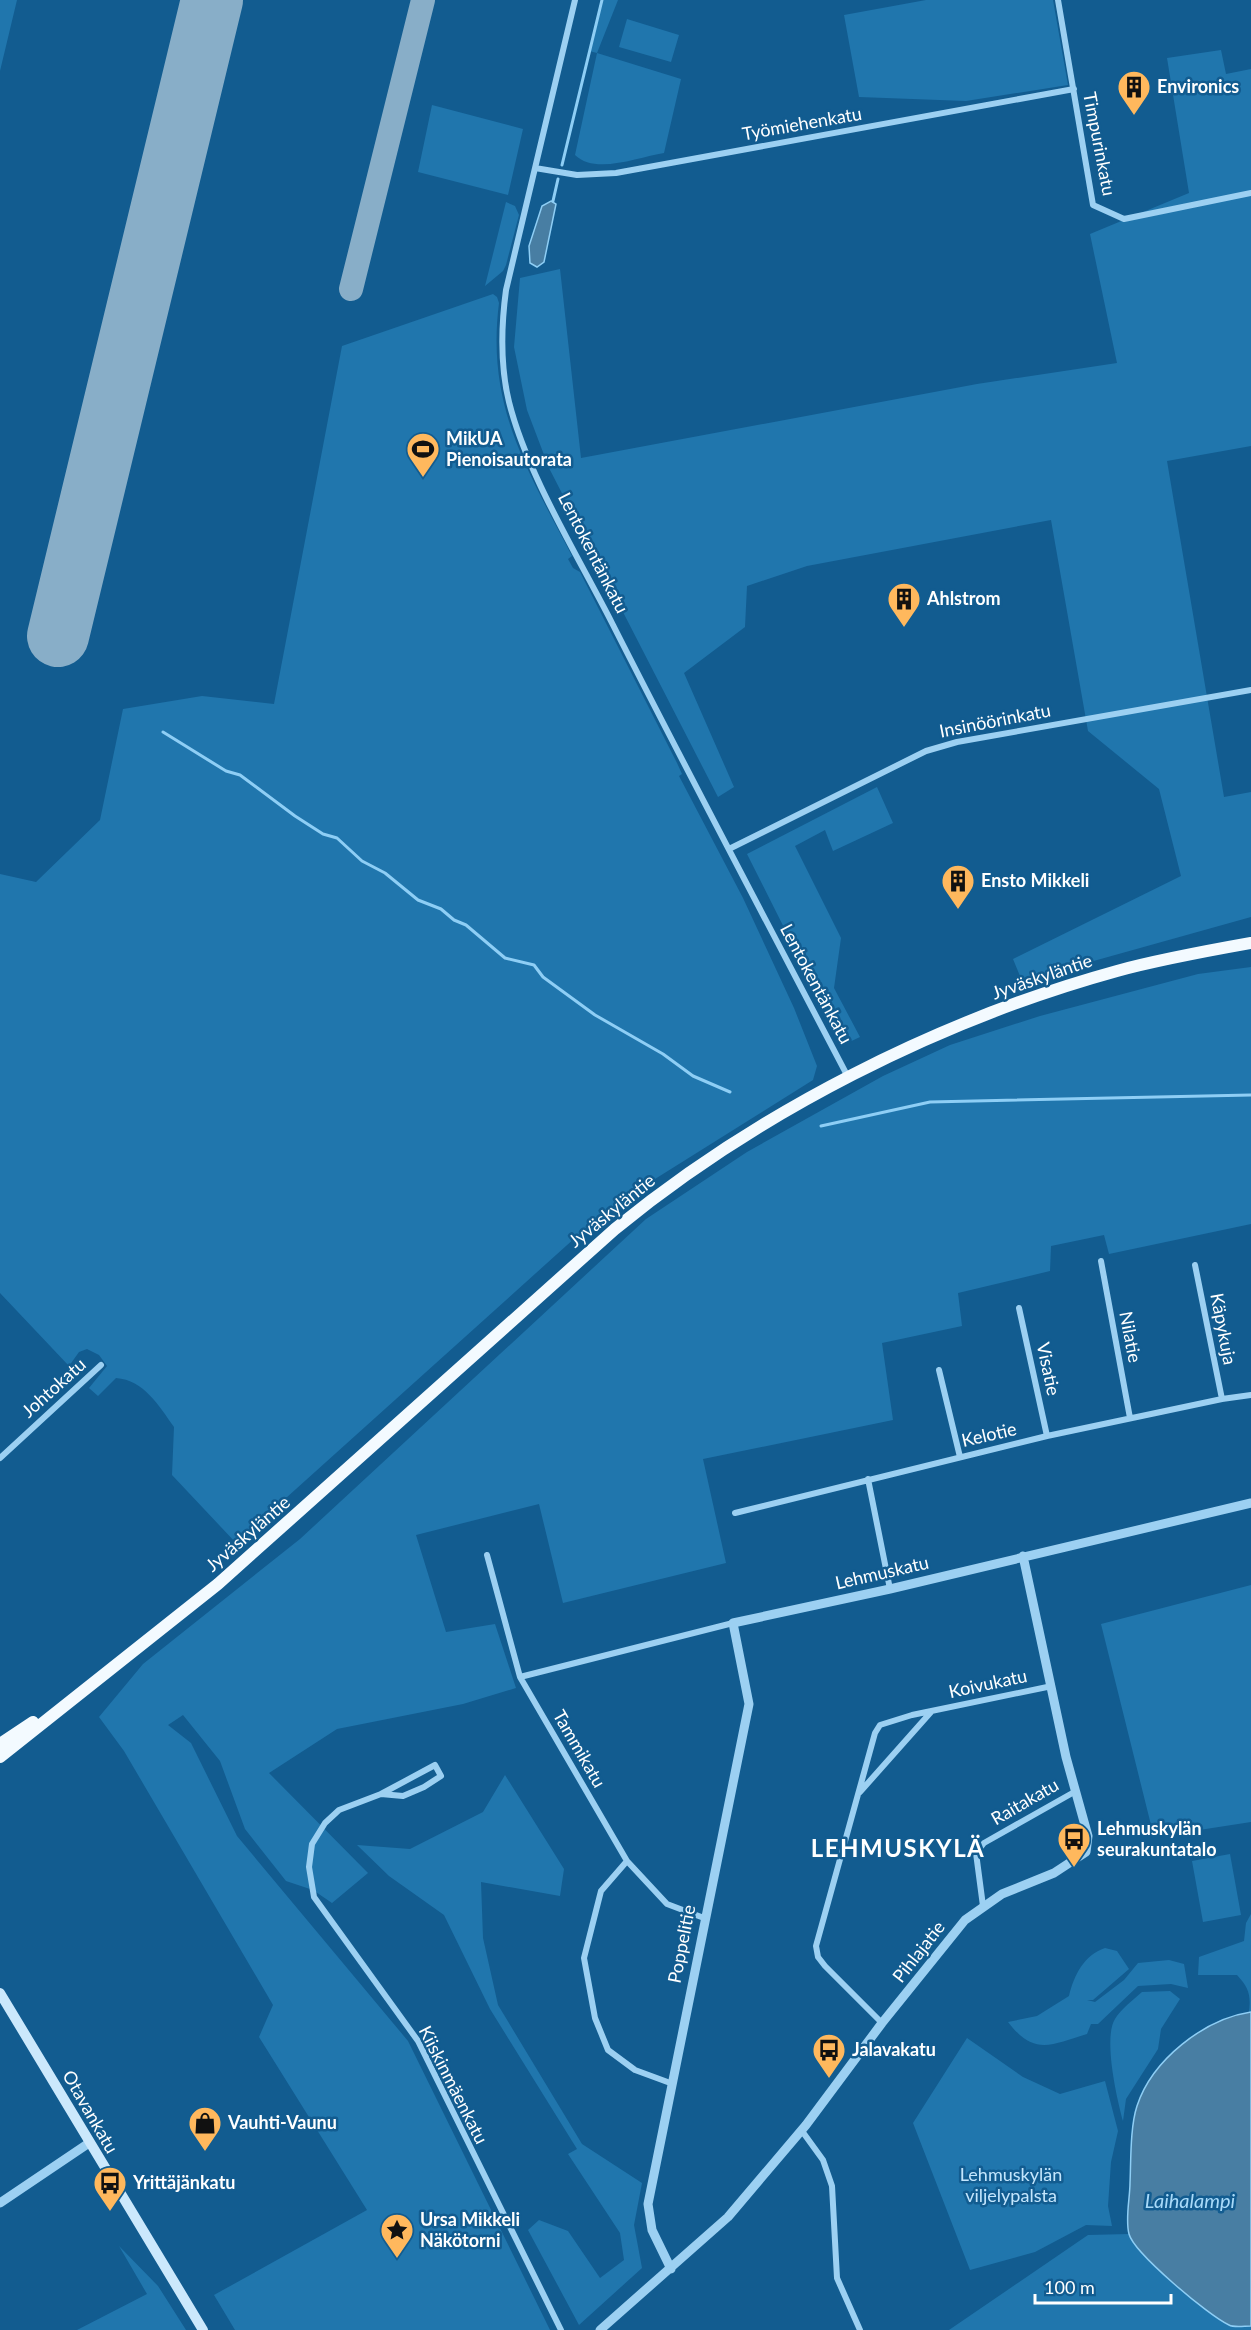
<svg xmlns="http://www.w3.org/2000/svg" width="1251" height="2330" font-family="Lato,sans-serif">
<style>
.green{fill:#2076ad}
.water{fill:#487ea3;stroke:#8ecef5;stroke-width:1.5}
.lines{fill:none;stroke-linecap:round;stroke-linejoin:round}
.stream{stroke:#8ecef5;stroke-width:3}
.taxiway{stroke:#88aec8;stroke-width:24}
.runway{stroke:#88aec8;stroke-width:62}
.minor{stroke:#9cd0f2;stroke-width:6}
.tertiary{stroke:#9cd0f2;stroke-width:9}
.secondary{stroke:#cbe8fc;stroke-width:10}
.trunk{stroke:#f3faff;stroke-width:12}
.labels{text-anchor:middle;stroke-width:5;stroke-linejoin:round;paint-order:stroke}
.poi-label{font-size:18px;font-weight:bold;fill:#fff;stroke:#125c90;text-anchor:start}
.street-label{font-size:18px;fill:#fff;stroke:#125c90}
.park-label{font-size:18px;fill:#c4e6fd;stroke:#125c90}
.water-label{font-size:20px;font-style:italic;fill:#a8daf9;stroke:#125c90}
.district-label{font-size:24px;font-weight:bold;letter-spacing:1.5px;fill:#fff;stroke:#125c90}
</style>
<rect width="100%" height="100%" fill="#125c90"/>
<path class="green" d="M 0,0 L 17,0 L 0,71 Z
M 601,0 L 618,0 L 597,53 L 681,79 L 664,153 C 639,157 595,175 575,155 L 597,53 L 589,51 Z
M 926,0 L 1053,0 L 1068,85 L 966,101 L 859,97 L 844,15 Z
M 627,19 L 679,35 L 671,62 L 619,47 Z
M 1221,50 L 1226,74 L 1251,69 L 1251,446 L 1167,461 L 1224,797 L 1251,792 L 1251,917 L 1022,981 L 1013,959 L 1181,876 L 1159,789 L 1088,731 L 1051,520 L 807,566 L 747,586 L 745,627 L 684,673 L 734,787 L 718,797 L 549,468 L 527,410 L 514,347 L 520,278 L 560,269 L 581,458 L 977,384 L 1117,363 L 1090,234 L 1189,193 L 1167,58 Z
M 432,105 L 523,129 L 508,195 L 418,172 Z
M 506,202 L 515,206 L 519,215 L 506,265 L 503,271 L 485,286 Z
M 493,294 L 497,297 L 499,303 C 486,406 527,469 572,556 L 568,559 L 573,568 L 580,572 L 677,763 L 682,774 L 679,776 L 743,898 L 794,1008 L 817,1066 L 813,1080 L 655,1179 L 630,1199 L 606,1210 L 236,1543 L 172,1475 L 174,1427 C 159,1406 144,1380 116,1378 L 98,1396 L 89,1388 L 107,1366 L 99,1355 L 87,1349 L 79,1352 L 69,1366 L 0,1293 L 0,874 L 36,882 L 100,820 L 123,709 L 202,696 L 274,704 L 342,346 Z
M 877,787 L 893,823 L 833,851 L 825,830 L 795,846 L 841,938 L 834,988 L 860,1037 L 843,1045 L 747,854 Z
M 1251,967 L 1251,1224 L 1109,1254 L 1104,1235 L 1051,1246 L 1050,1271 L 958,1293 L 962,1326 L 882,1343 L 893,1420 L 703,1459 L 726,1563 L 563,1603 L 539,1504 L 416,1535 L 446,1632 L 495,1624 L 516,1688 L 463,1704 L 337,1729 L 269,1773 L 368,1873 L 332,1903 L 313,1890 L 286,1881 L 245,1829 L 220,1761 L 183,1715 L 168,1725 L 191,1743 L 237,1836 L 408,2041 L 550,2330 L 235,2330 L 214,2295 L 367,2210 L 259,2037 L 273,2005 L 124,1751 L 99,1717 L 143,1664 L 300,1539 L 646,1219 L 747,1152 L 883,1076 L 950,1045 L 1040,1016 L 1198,974 Z
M 1251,1585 L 1251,1822 L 1154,1837 L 1101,1624 Z
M 505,1775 L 564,1869 L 560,1896 L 481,1882 L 483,1938 L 498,2005 L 582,2144 L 642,2183 L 634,2225 L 642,2268 L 579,2325 L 528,2230 L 539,2220 L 568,2231 L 600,2278 L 624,2260 L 620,2233 L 568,2154 L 577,2149 L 490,2009 L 444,1915 L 389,1876 L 357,1845 L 410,1849 L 483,1812 Z
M 1230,1854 L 1241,1915 L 1203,1922 L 1192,1861 Z
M 1251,1914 L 1251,2012 L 1249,2012 C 1251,1995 1249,1988 1237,1975 L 1198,1975 L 1199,1957 L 1244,1941 L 1246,1923 Z
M 1105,1948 L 1117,1951 L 1129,1969 L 1093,2000 L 1087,2000 L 1095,2002 L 1124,1980 L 1138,1963 L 1169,1960 L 1184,1964 L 1188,1988 L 1171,1984 L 1138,1986 L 1098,2024 L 1091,2024 L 1087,2034 C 1051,2045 1034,2056 1008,2022 L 1037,2016 L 1069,1996 C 1074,1975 1084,1955 1105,1948 Z
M 1170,1991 L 1180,1999 L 1161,2029 L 1158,2049 L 1126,2099 L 1123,2121 C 1117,2099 1103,2038 1115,2019 C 1121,2009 1133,2000 1142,1992 Z
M 967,2038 L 1023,2077 L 1060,2094 L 1105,2081 L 1118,2131 L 1111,2162 L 1108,2206 L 1112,2226 L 1086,2225 L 1035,2252 L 970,2270 L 913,2123 Z
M 1129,2234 L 1147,2259 L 1230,2326 L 1251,2326 L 1251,2330 L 949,2330 L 1088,2235 Z
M 119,2246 L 158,2286 L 186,2330 L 77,2330 L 147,2294 Z"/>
<path class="water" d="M 551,201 L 556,204 L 544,262 L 537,267 L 530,263 L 529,246 L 542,206 Z
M 1251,2012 L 1251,2326 C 1244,2326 1234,2328 1229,2325 C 1209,2316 1134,2253 1129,2234 C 1125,2219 1130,2198 1130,2183 C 1131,2162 1130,2127 1137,2106 C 1152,2060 1204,2019 1251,2012 Z"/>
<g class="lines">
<path class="stream" d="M 562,165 L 602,0
M 553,201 L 558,179
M 163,732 L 226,771 L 240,775 L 295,816 L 323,834 L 337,838 L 362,861 L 385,873 L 418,900 L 441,909 L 454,920 L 466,925 L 505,958 L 534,965 L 543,977 L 595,1015 L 663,1054 L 693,1076 L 730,1092
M 821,1126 L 930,1102 L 1251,1095"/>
<path class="taxiway" d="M 351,289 L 423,0"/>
<path class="runway" d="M 58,636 L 212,0"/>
<path class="minor" d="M 575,0 L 506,290 C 501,327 500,365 509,402 C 527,474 578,556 612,623 C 689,775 769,926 848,1077
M 1058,0 L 1093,205 L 1124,219 L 1251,193
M 535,168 L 577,175 L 616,173 L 1074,89
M 729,849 L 926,751 L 957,742 L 1251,690
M 1101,1261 L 1130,1418
M 1195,1265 L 1222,1399
M 1019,1308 L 1047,1436
M 939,1370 L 960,1457
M 0,1458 L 101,1365
M 868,1479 L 890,1589
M 735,1513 L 1047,1436 L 1222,1399 L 1251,1395
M 487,1555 L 520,1677 L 627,1861 L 667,1904 L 704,1918
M 520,1677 L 733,1623
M 860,1792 L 931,1712
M 381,1794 L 435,1765 L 441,1776 L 424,1787 L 403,1796 L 381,1794 L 339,1810 L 325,1823 L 312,1844 L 309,1867 L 314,1897 L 418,2041 L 561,2330
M 627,1861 L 601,1891 L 584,1958 L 595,2018 L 608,2050 L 635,2070 L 673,2084
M 983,1906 L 976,1853 L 984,1843 L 1076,1791
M 882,2023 L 825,1966 L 818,1957 L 816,1946 L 875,1733 L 880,1725 L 912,1715 L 1052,1686
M 802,2131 L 823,2160 L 832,2186 L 837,2278 L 860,2330"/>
<path class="tertiary" d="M 0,2203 L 89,2143
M 671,2269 L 652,2230 L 648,2204 L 749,1704 L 733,1623 L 890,1589 L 1251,1503
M 600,2330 L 728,2217 L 806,2125 L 882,2023 L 965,1920 L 1002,1894 L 1054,1873 L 1086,1852 L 1088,1836 L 1066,1757 L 1023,1556"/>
<path class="secondary" d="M 0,1993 L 203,2330"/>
<path class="trunk" d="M 0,1744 L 33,1722
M 0,1757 L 218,1584 L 615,1229 C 758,1112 939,1020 1117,971 C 1161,959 1206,951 1251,943"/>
</g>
<defs>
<symbol id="building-pin" viewBox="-11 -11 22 30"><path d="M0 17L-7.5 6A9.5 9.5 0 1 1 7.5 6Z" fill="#ffb85d" stroke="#125c90"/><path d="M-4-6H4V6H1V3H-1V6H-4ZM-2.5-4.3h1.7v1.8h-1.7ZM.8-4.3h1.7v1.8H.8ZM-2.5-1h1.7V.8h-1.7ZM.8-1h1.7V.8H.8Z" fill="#111"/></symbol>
<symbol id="stadium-pin" viewBox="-11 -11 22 30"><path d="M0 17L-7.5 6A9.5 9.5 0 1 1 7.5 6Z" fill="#ffb85d" stroke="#125c90"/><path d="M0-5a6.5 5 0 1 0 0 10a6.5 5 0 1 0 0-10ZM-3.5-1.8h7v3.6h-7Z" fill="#111"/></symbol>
<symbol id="bus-pin" viewBox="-11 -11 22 30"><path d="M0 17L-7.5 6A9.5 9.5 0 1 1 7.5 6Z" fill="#ffb85d" stroke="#125c90"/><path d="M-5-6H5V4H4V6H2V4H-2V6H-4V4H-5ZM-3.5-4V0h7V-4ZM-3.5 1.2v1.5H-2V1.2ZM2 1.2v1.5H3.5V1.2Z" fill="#111"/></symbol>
<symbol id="shop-pin" viewBox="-11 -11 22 30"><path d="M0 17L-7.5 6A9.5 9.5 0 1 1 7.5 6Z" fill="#ffb85d" stroke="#125c90"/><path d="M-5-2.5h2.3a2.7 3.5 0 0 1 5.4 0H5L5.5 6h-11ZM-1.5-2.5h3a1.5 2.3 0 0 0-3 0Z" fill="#111"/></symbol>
<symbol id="sight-pin" viewBox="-11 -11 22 30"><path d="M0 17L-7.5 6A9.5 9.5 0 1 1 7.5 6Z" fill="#ffb85d" stroke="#125c90"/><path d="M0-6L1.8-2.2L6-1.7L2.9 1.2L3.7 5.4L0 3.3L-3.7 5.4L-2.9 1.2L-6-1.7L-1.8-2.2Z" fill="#111"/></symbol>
</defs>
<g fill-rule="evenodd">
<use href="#building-pin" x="1115" y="68" width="38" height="52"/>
<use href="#stadium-pin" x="404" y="430" width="38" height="52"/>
<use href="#building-pin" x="885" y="580" width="38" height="52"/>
<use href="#building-pin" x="939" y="862" width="38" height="52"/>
<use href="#bus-pin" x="1055" y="1820" width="38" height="52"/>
<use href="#bus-pin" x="810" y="2031" width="38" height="52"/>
<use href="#shop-pin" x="186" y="2104" width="38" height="52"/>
<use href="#bus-pin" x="91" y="2164" width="38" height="52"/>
<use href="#sight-pin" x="378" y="2211" width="38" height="52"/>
</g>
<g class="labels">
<g class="poi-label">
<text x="1157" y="93">Environics</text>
<text x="446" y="445">MikUA<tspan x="446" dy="21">Pienoisautorata</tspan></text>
<text x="927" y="605">Ahlstrom</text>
<text x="981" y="887">Ensto Mikkeli</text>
<text x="1097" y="1835">Lehmuskylän<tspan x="1097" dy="21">seurakuntatalo</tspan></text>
<text x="852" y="2056">Jalavakatu</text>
<text x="228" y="2129">Vauhti-Vaunu</text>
<text x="133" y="2189">Yrittäjänkatu</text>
<text x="420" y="2226">Ursa Mikkeli<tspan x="420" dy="21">Näkötorni</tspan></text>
</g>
<g class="street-label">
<text transform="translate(802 124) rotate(-10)" y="6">Työmiehenkatu</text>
<text transform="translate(1099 144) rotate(79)" y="6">Timpurinkatu</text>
<text transform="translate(593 553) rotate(63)" y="6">Lentokentänkatu</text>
<text transform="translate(995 721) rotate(-11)" y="6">Insinöörinkatu</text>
<text transform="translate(1042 977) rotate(-19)" y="6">Jyväskyläntie</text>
<text transform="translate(816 984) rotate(62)" y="6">Lentokentänkatu</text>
<text transform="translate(612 1211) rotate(-39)" y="6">Jyväskyläntie</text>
<text transform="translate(1223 1329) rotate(79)" y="6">Käpykuja</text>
<text transform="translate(1130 1337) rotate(79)" y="6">Nilatie</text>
<text transform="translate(1048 1369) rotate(78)" y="6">Visatie</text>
<text transform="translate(54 1388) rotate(-42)" y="6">Johtokatu</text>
<text transform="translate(989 1435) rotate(-13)" y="6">Kelotie</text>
<text transform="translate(248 1534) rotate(-41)" y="6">Jyväskyläntie</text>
<text transform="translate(882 1573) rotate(-13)" y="6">Lehmuskatu</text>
<text transform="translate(988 1684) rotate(-12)" y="6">Koivukatu</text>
<text transform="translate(579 1749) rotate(60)" y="6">Tammikatu</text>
<text transform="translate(1025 1802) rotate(-30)" y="6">Raitakatu</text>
<text transform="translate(682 1944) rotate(-79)" y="6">Poppelitie</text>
<text transform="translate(919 1952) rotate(-52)" y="6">Pihlajatie</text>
<text transform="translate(453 2085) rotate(63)" y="6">Kiiskinmäenkatu</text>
<text transform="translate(90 2112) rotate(60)" y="6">Otavankatu</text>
</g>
<g class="park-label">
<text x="1011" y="2181">Lehmuskylän<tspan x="1011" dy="21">viljelypalsta</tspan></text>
</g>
<g class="water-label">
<text x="1190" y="2208">Laihalampi</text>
</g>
<g class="district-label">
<text x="898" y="1857">LEHMUSKYLÄ</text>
</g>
</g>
<path d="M1035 2294v9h136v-9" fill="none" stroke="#ffffff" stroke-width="3"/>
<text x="1044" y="2294" font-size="18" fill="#ffffff" stroke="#125c90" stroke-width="4.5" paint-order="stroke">100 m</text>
</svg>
